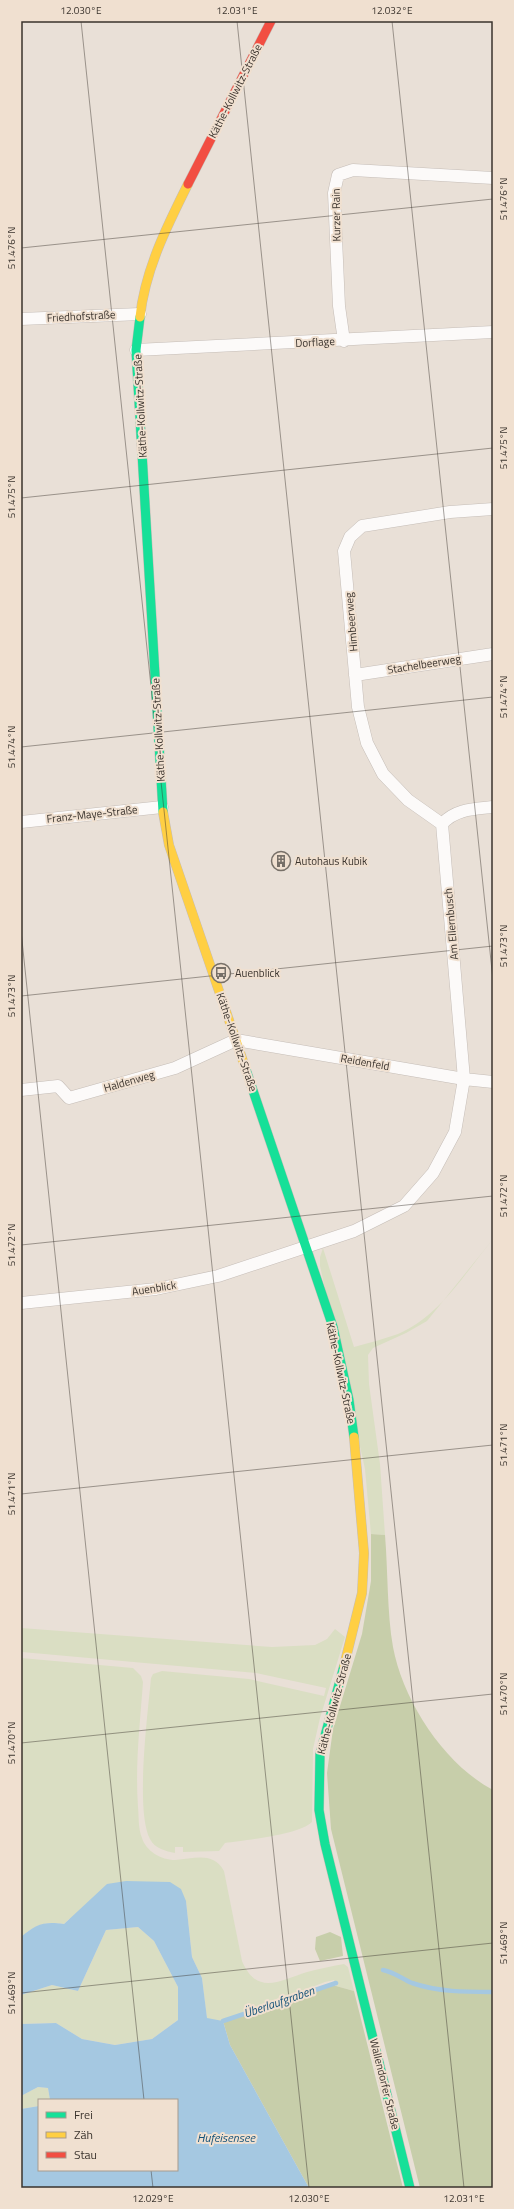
<svg xmlns="http://www.w3.org/2000/svg" width="514" height="2209" font-family="'Titillium Web',sans-serif">
<style>
.green{fill:#dadec3}
.forest{fill:#c7ceaa}
.water{fill:#a5c8e1}
.lines{fill:none;stroke-linecap:round;stroke-linejoin:round}
.stream{stroke:#a5c8e1;stroke-width:4.5}
.street-casing{stroke:#c5bdb7;stroke-width:13}
.fast-casing{stroke:#c5bdb7;stroke-width:10}
.slow-casing{stroke:#c5bdb7;stroke-width:10}
.jam-casing{stroke:#c5bdb7;stroke-width:10}
.street{stroke:#fcfaf9;stroke-width:12}
.fast{stroke:#16e098;stroke-width:9}
.slow{stroke:#ffcf43;stroke-width:9}
.jam{stroke:#f24e42;stroke-width:9}
.ticks{fill:none;stroke:#3a332d;stroke-width:1;stroke-opacity:0.45}
.labels{text-anchor:middle;stroke-width:4;stroke-linejoin:round;paint-order:stroke}
.street-label{font-size:11px;fill:#3a332d;stroke:#f0e0d0}
.poi-label{font-size:11px;fill:#3a332d;stroke:#f0e0d0;text-anchor:start}
.water-label{font-size:12px;font-style:italic;fill:#155279;stroke:#f0e0d0}
.neatline{fill:none;stroke:#3a332d;stroke-width:1.5}
.ticks-label{font-size:10px;text-anchor:middle;fill:#3a332d}
</style>
<rect width="100%" height="100%" fill="#e9e0d7"/>
<path class="green" d="M 493,1239 L 427,1321 L 406,1333 L 373,1348 L 368,1355 L 369,1384 L 380,1464 L 385,1535 L 371,1534 L 365,1469 L 320,1266 L 320,1257 L 323,1248 L 354,1347 C 368,1343 384,1339 398,1334 C 439,1317 466,1272 493,1239 Z
M 21,1628 L 272,1647 L 315,1645 L 327,1639 L 335,1629 L 345,1637 L 320,1718 L 313,1749 L 312,1822 C 299,1835 245,1840 225,1843 L 219,1851 L 183,1852 L 183,1847 L 175,1847 L 175,1853 C 166,1851 155,1849 150,1839 C 135,1811 148,1712 151,1678 L 153,1674 L 162,1671 L 249,1679 L 324,1696 L 326,1688 L 256,1673 L 22,1652 Z
M 21,1658 L 133,1668 L 141,1676 L 143,1682 C 140,1724 135,1765 138,1807 C 139,1817 138,1828 142,1838 C 146,1851 161,1860 175,1860 C 194,1859 213,1851 224,1871 L 242,1961 C 257,1996 279,1981 307,1972 C 319,1969 331,1966 344,1964 L 348,1967 L 354,1991 L 336,1986 L 334,1980 L 325,1982 L 223,2021 L 207,2019 L 202,1978 L 192,1957 L 186,1901 L 69,1919 L 64,1924 C 46,1921 35,1925 21,1937 Z
M 138,1927 L 154,1941 L 178,1987 L 178,2020 L 152,2039 L 115,2045 L 82,2039 L 56,2023 L 21,2024 L 21,1995 L 52,1985 L 78,1991 L 106,1930 Z
M 38,2087 L 48,2088 L 50,2100 L 39,2100 L 39,2106 L 21,2109 L 21,2096 Z"/>
<path class="forest" d="M 371,1534 L 385,1535 C 388,1571 387,1613 393,1647 C 403,1701 444,1764 493,1790 L 493,2188 L 420,2188 L 331,1829 L 327,1773 L 333,1729 L 362,1634 L 371,1581 Z
M 330,1932 L 341,1937 L 343,1956 L 320,1961 L 315,1949 L 316,1937 Z
M 327,1986 L 336,1986 L 354,1991 L 403,2188 L 309,2188 L 230,2045 L 223,2021 Z"/>
<path class="water" d="M 126,1881 L 170,1882 L 181,1889 L 186,1901 L 192,1957 L 202,1978 L 207,2018 L 223,2021 L 230,2045 L 309,2188 L 21,2188 L 21,2109 L 39,2106 L 39,2170 L 177,2170 L 177,2100 L 50,2100 L 48,2088 L 38,2087 L 21,2096 L 21,2024 L 56,2023 L 82,2039 L 115,2045 L 152,2039 L 178,2020 L 178,1987 L 154,1941 L 138,1927 L 106,1930 L 78,1991 L 52,1985 L 21,1995 L 21,1937 C 36,1924 44,1921 64,1924 L 107,1884 Z"/>
<g class="lines">
<path class="stream" d="M 383,1970 C 394,1972 402,1979 412,1983 C 438,1992 465,1992 493,1992
M 223,2021 L 336,1983"/>
<defs>
<path id="street" d="M 21,319 L 140,314
M 344,341 L 339,306 L 334,193 L 338,175 L 353,170 L 493,178
M 136,350 L 493,332
M 355,675 L 493,654
M 21,822 L 162,807
M 442,824 L 408,800 L 383,774 L 367,743 L 358,707 L 344,551 L 350,537 L 362,526 L 450,512 L 493,509
M 21,1090 L 58,1086 L 69,1098 L 175,1068 L 236,1040 L 464,1079 L 493,1082
M 21,1303 L 156,1289 L 218,1276 L 354,1231 L 404,1206 L 433,1173 L 455,1132 L 464,1079 L 442,824 C 455,809 474,809 493,807"/>
<path id="fast" d="M 140,317 L 136,350 L 163,812
M 244,1064 L 333,1327 L 349,1400 L 354,1437
M 344,1666 L 320,1754 L 319,1810 L 325,1844 L 410,2188"/>
<path id="slow" d="M 140,317 C 145,270 167,226 188,184
M 163,812 L 169,845 L 244,1064
M 344,1666 L 362,1593 L 364,1553 L 354,1437"/>
<path id="jam" d="M 188,184 L 271,21"/>
</defs>
<use href="#street" class="street-casing"/>
<use href="#fast" class="fast-casing"/>
<use href="#slow" class="slow-casing"/>
<use href="#jam" class="jam-casing"/>
<use href="#street" class="street"/>
<use href="#fast" class="fast"/>
<use href="#slow" class="slow"/>
<use href="#jam" class="jam"/>
</g>
<path class="ticks" d="M 81,21 L 309,2188M 237,21 L 464,2188M 392,21 L 493,980M 21,248 L 493,199M 21,498 L 493,448M 21,747 L 493,697M 21,931 L 144,2100M 21,996 L 493,946M 21,1245 L 493,1196M 21,1494 L 493,1445M 21,1743 L 493,1694M 21,1993 L 493,1943M 151,2170 L 153,2188"/>
<defs>
<symbol id="building-ring" viewBox="-11 -11 22 22"><circle r="9.5" fill="#f0e0d0" stroke="#777068" stroke-width="1.5"/><path d="M-4-6H4V6H1V3H-1V6H-4ZM-2.5-4.3h1.7v1.8h-1.7ZM.8-4.3h1.7v1.8H.8ZM-2.5-1h1.7V.8h-1.7ZM.8-1h1.7V.8H.8Z" fill="#777068"/></symbol>
<symbol id="bus-ring" viewBox="-11 -11 22 22"><circle r="9.5" fill="#f0e0d0" stroke="#777068" stroke-width="1.5"/><path d="M-5-6H5V4H4V6H2V4H-2V6H-4V4H-5ZM-3.5-4V0h7V-4ZM-3.5 1.2v1.5H-2V1.2ZM2 1.2v1.5H3.5V1.2Z" fill="#777068"/></symbol>
</defs>
<g fill-rule="evenodd">
<use href="#building-ring" x="270" y="850" width="22" height="22"/>
<use href="#bus-ring" x="210" y="962" width="22" height="22"/>
</g>
<g class="labels">
<g class="street-label">
<text transform="translate(235 91) rotate(-63)" y="4">Käthe-Kollwitz-Straße</text>
<text transform="translate(336 215) rotate(-91)" y="4">Kurzer Rain</text>
<text transform="translate(81 316) rotate(-3)" y="4">Friedhofstraße</text>
<text transform="translate(315 342) rotate(-3)" y="4">Dorflage</text>
<text transform="translate(140 406) rotate(-93)" y="4">Käthe-Kollwitz-Straße</text>
<text transform="translate(351 622) rotate(-95)" y="4">Himbeerweg</text>
<text transform="translate(424 664) rotate(-9)" y="4">Stachelbeerweg</text>
<text transform="translate(158 730) rotate(-93)" y="4">Käthe-Kollwitz-Straße</text>
<text transform="translate(92 814) rotate(-6)" y="4">Franz-Maye-Straße</text>
<text transform="translate(451 924) rotate(-95)" y="4">Am Ellernbusch</text>
<text transform="translate(237 1042) rotate(71)" y="4">Käthe-Kollwitz-Straße</text>
<text transform="translate(365 1062) rotate(10)" y="4">Reidenfeld</text>
<text transform="translate(129 1081) rotate(-16)" y="4">Haldenweg</text>
<text transform="translate(154 1288) rotate(-9)" y="4">Auenblick</text>
<text transform="translate(341 1373) rotate(78)" y="4">Käthe-Kollwitz-Straße</text>
<text transform="translate(334 1704) rotate(-75)" y="4">Käthe-Kollwitz-Straße</text>
<text transform="translate(385 2084) rotate(76)" y="4">Wallendorfer Straße</text>
</g>
<g class="poi-label">
<text x="295" y="865">Autohaus Kubik</text>
<text x="235" y="977">Auenblick</text>
</g>
<g class="water-label">
<text transform="translate(279 2002) rotate(-19)" y="4">Überlaufgraben</text>
<text x="226" y="2142">Hufeisensee</text>
</g>
</g>
<rect width="514" height="2209" fill="none" stroke="#f0e0d0" stroke-width="44"/>
<rect x="38" y="2099" width="140" height="72" fill="#f0e0d0" stroke="#a79b8f"/>
<rect x="46" y="2112" width="20" height="6" fill="#16e098" stroke="#a79b8f"/>
<text x="74" y="2119" font-size="12" fill="#3a332d">Frei</text>
<rect x="46" y="2132" width="20" height="6" fill="#ffcf43" stroke="#a79b8f"/>
<text x="74" y="2139" font-size="12" fill="#3a332d">Zäh</text>
<rect x="46" y="2152" width="20" height="6" fill="#f24e42" stroke="#a79b8f"/>
<text x="74" y="2159" font-size="12" fill="#3a332d">Stau</text>
<rect x="22" y="22" width="470" height="2165" class="neatline"/>
<g class="ticks-label">
<text x="81" y="14">12.030°E</text>
<text x="237" y="14">12.031°E</text>
<text x="392" y="14">12.032°E</text>
<text transform="translate(503 199) rotate(-90)" y="4">51.476°N</text>
<text transform="translate(11 248) rotate(-90)" y="4">51.476°N</text>
<text transform="translate(503 448) rotate(-90)" y="4">51.475°N</text>
<text transform="translate(11 497) rotate(-90)" y="4">51.475°N</text>
<text transform="translate(503 697) rotate(-90)" y="4">51.474°N</text>
<text transform="translate(11 747) rotate(-90)" y="4">51.474°N</text>
<text transform="translate(503 946) rotate(-90)" y="4">51.473°N</text>
<text transform="translate(11 996) rotate(-90)" y="4">51.473°N</text>
<text transform="translate(503 1196) rotate(-90)" y="4">51.472°N</text>
<text transform="translate(11 1245) rotate(-90)" y="4">51.472°N</text>
<text transform="translate(503 1445) rotate(-90)" y="4">51.471°N</text>
<text transform="translate(11 1494) rotate(-90)" y="4">51.471°N</text>
<text transform="translate(503 1694) rotate(-90)" y="4">51.470°N</text>
<text transform="translate(11 1743) rotate(-90)" y="4">51.470°N</text>
<text transform="translate(503 1943) rotate(-90)" y="4">51.469°N</text>
<text transform="translate(11 1993) rotate(-90)" y="4">51.469°N</text>
<text x="153" y="2202">12.029°E</text>
<text x="309" y="2202">12.030°E</text>
<text x="464" y="2202">12.031°E</text>
</g>
</svg>
